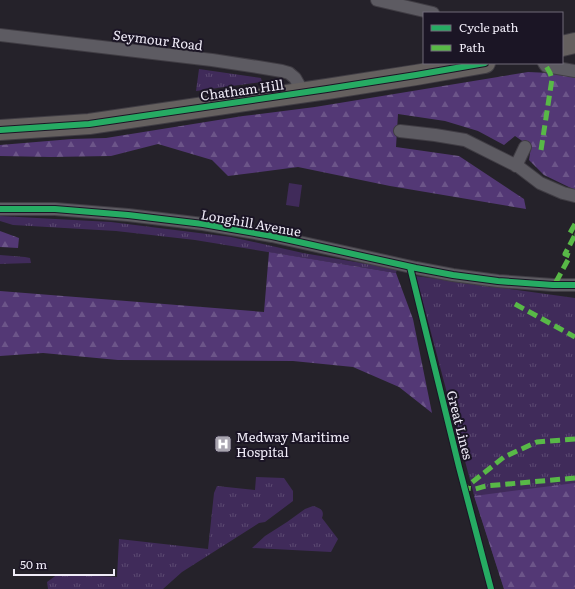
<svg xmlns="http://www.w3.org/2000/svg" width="575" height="589" font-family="Literata,serif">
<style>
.grass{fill:url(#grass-tufts)}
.forest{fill:url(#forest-firs)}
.green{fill:#402b5a}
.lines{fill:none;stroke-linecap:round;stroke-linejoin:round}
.minor-casing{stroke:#403d44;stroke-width:14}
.primary-casing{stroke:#403d44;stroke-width:22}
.minor{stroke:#5d5b62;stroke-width:12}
.primary{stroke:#65605f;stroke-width:20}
.quiet{stroke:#58b947;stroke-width:5;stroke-dasharray:10 5;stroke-linecap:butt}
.cycleway-casing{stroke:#1b1525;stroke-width:8}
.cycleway{stroke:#26ab63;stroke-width:6}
.labels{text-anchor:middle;stroke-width:4;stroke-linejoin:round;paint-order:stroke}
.street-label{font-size:13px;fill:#f0ecf8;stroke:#1b1525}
.poi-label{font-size:13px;fill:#f0ecf8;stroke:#1b1525;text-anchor:start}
</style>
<defs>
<pattern id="grass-tufts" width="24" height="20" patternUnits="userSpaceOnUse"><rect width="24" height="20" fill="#402b5a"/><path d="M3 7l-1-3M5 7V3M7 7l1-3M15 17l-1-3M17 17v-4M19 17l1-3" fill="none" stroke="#5c4a72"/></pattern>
<pattern id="forest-firs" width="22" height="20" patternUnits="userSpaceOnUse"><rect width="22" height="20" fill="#533875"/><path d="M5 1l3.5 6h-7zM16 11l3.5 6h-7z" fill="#6c5589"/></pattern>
</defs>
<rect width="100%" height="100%" fill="#25222a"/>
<path class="grass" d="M 199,69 L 261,78 L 262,82 L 196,91 Z
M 0,216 L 111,222 L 231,237 L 303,253 L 397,269 L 396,273 L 195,240 L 116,231 L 13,225 L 0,221 Z
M 0,255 L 25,257 L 30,258 L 31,263 L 0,264 Z
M 416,276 L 575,298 L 575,589 L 504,589 L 474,495 Z
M 256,477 L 284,478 L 293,491 L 293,501 L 265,522 L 259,523 L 182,572 L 163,589 L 48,589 L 47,582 L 58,574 L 117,577 L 119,539 L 208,549 L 214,493 L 217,486 L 255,490 Z
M 313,506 C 320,508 325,510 322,518 L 338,539 L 331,552 L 252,548 L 265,536 L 287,522 L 305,509 Z"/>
<path class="forest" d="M 528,72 L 550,73 L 575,76 L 575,190 L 544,175 L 529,160 L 531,147 L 515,136 L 504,145 L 478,131 L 445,121 L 398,114 L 396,147 L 459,156 L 524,199 L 526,209 L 390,186 L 298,167 L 228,176 L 212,160 L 158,144 L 111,156 L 51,157 L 0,156 L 0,145 L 72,139 L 106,138 L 243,116 L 315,107 Z
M 0,231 L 19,238 L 18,248 L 0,247 Z
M 269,252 L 396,273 L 413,319 L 432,413 L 399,387 L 353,367 L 293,361 L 118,360 L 43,353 L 0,356 L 0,291 L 264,312 Z
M 575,483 L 575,589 L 504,589 L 474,496 Z"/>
<path class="green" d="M 289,183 L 302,185 L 299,207 L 286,205 Z"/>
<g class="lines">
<defs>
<path id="minor" d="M 377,0 L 433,13
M 0,35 L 212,60 L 258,67 L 282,71 L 289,73 L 295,78 L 299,85 L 300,93
M 544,63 L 546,66 L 575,71
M 400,131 L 435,135 L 465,140 L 519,167 L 540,183 L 563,193 L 575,196
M 516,166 L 525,147
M 0,209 L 55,209 L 128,215 L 203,224 L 272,236 L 416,268 L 453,275 L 498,281 L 553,285 L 575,285"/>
<path id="primary" d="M 562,46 L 575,43
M 0,130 L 89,124 L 327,89 L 416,75 L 485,63"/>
</defs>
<use href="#minor" class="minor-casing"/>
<use href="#primary" class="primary-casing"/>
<use href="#minor" class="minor"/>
<use href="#primary" class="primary"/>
<path class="quiet" d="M 541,150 L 552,79 L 550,73 L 546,66
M 575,224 L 570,233 L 575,234
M 556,282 L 570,256 L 565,254 L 575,235
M 515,304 L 575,337
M 575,439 L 537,442 L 504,457 L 465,488 L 475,489 L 486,486 L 575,478"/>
<defs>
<path id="cycleway" d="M 0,130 L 89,124 L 327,89 L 416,75 L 485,63
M 0,209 L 55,209 L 128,215 L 203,224 L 272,236 L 416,268 L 453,275 L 498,281 L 553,285 L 575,285
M 410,267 L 459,467 L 491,589"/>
</defs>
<use href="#cycleway" class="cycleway-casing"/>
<use href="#cycleway" class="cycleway"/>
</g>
<defs>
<symbol id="hospital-square" viewBox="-11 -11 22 22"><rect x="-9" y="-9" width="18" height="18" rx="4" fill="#a9a5b0" stroke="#1b1525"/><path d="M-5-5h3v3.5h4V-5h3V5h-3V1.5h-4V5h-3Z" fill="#fff"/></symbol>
</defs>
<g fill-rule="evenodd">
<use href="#hospital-square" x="213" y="434" width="20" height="20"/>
</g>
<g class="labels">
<g class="street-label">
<text transform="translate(158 40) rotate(7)" y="5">Seymour Road</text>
<text transform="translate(242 90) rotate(-8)" y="5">Chatham Hill</text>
<text transform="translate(251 223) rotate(10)" y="5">Longhill Avenue</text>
<text transform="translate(460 425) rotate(76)" y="5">Great Lines</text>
</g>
<g class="poi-label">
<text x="236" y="442">Medway Maritime<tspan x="236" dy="15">Hospital</tspan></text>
</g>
</g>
<rect x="423" y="12" width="140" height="52" fill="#1b1525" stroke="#706b79"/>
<rect x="431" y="25" width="20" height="6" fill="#26ab63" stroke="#706b79"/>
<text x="459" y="32" font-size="12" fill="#f0ecf8">Cycle path</text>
<rect x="431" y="45" width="20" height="6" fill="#58b947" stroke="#706b79"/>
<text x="459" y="52" font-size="12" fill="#f0ecf8">Path</text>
<path d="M14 569v6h100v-6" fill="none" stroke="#f0ecf8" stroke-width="2"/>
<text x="20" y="569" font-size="12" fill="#f0ecf8" stroke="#1b1525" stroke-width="3" paint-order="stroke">50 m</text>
</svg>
